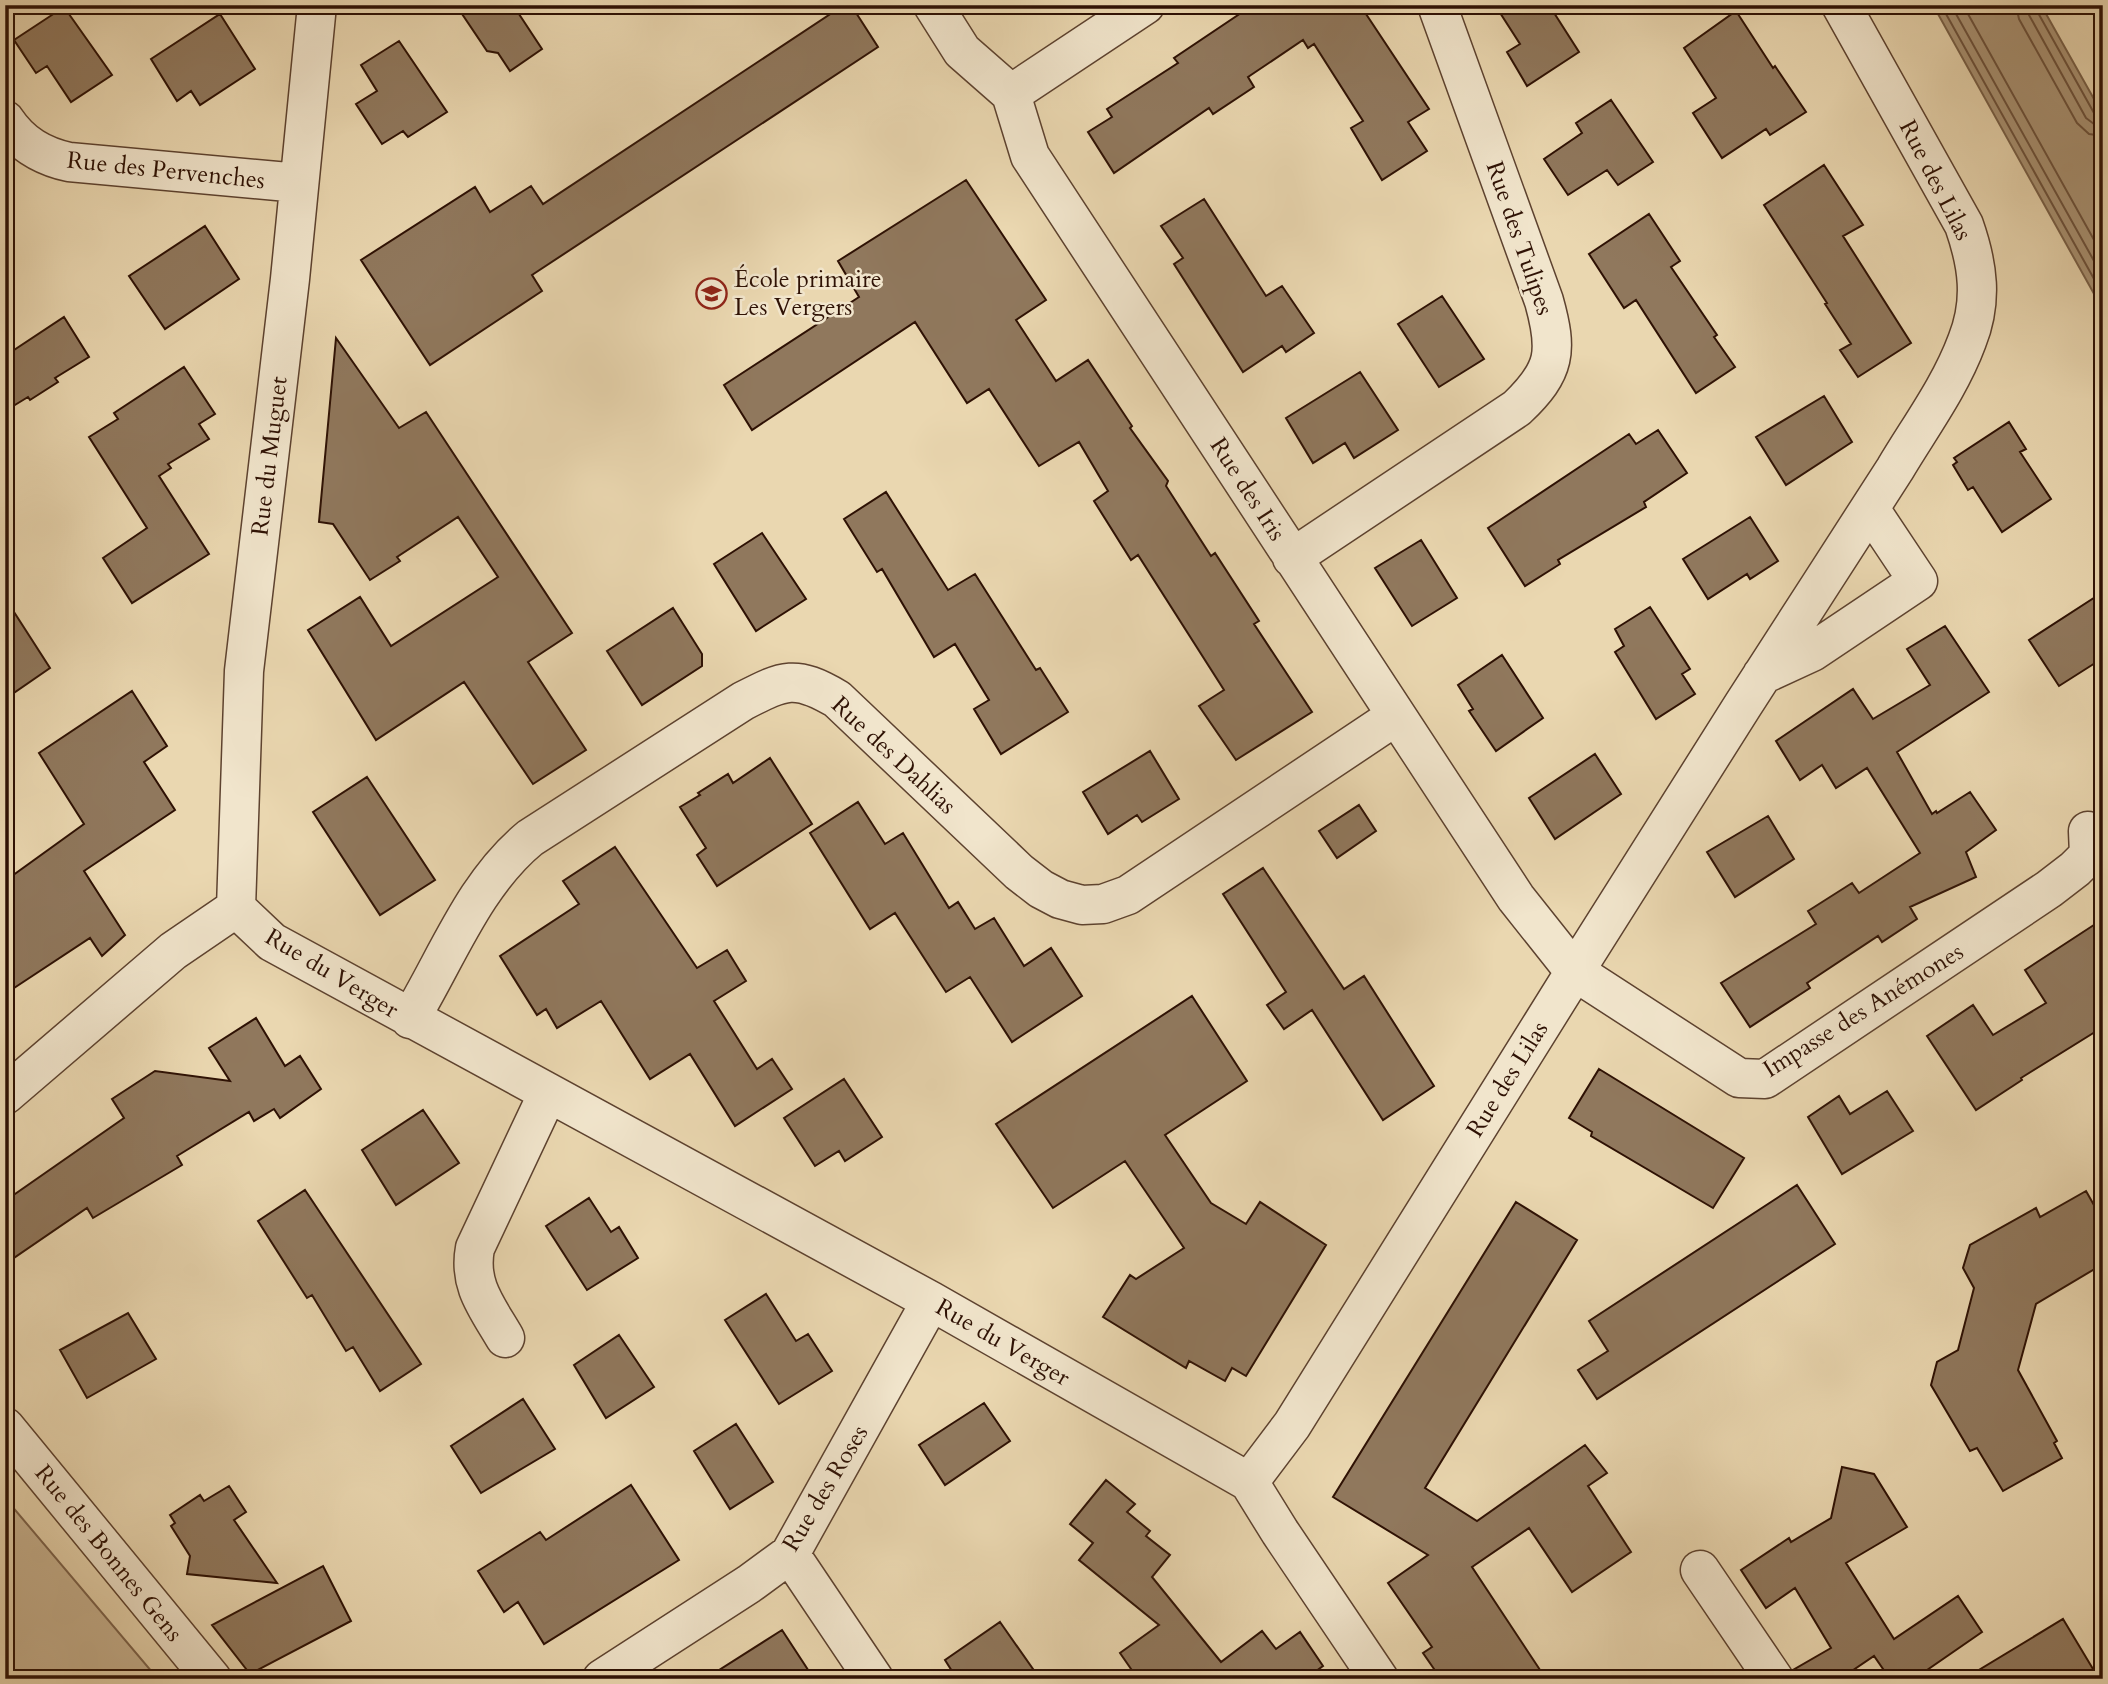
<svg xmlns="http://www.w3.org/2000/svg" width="2108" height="1684" font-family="Cardo,serif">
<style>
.green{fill:#cab593;stroke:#7c634c;stroke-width:2}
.water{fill:#aa9476;stroke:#786048;stroke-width:2}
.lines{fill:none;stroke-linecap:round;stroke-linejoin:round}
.shore{stroke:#6c523d;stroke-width:2}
.building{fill:#90785d;stroke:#2e1104;stroke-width:2}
.minor-casing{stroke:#5d422f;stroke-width:41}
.minor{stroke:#f1e5cc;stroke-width:38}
.labels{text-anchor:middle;stroke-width:5;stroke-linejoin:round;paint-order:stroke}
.street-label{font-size:24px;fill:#2e1104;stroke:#f1e5cc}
.poi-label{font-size:24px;fill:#2e1104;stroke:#f1e5cc;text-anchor:start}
</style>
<rect width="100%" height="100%" fill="#ead7b0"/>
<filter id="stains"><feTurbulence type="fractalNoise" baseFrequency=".00286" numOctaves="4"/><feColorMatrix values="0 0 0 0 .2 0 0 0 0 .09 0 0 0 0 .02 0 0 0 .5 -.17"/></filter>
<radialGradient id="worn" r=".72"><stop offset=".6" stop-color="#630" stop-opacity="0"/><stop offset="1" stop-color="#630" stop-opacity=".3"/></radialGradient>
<path class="green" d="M 5,1498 L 158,1679 L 5,1679 Z"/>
<path class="water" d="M 1933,5 L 2041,5 L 2103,115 L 2103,310 Z"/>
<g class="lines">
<path class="shore" d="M 1941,5 L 2103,295
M 1951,5 L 2103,277
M 1963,5 L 2103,256
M 2016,5 L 2019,19 L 2077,123 L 2089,134 L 2103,136
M 2027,5 L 2029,15 L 2086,118 L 2094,124 L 2103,126
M 2036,5 L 2037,11 L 2094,113 L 2103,117"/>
</g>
<path class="building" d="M 456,5 L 513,5 L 542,49 L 510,71 L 498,53 L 487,51 Z
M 844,5 L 851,5 L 878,47 L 532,275 L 542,291 L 430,365 L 361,260 L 475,187 L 490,212 L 531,186 L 543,204 Z
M 1253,5 L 1360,5 L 1429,109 L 1408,122 L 1427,151 L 1382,180 L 1351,128 L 1363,121 L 1314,44 L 1308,48 L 1303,40 L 1248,77 L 1254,87 L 1213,114 L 1209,108 L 1114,173 L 1088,132 L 1112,117 L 1107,109 L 1178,63 L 1174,58 Z
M 1495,5 L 1549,5 L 1579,52 L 1527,86 L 1507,52 L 1520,44 Z
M 64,7 L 112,75 L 71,102 L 47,66 L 36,73 L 14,40 Z
M 1736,11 L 1773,68 L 1775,66 L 1806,112 L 1770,135 L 1766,129 L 1722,158 L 1693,113 L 1716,98 L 1684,48 Z
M 220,14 L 255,69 L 200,105 L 191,91 L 177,101 L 151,59 Z
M 399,41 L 447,112 L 408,137 L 403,131 L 382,144 L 356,104 L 377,91 L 361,65 Z
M 1611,100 L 1653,162 L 1618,185 L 1607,170 L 1568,195 L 1544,159 L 1582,133 L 1576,123 Z
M 1824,165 L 1863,225 L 1843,236 L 1911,343 L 1858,377 L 1840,350 L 1851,344 L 1825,304 L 1827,303 L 1764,205 Z
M 966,180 L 1046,300 L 1016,320 L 1056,381 L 1088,360 L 1132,426 L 1130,428 L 1168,481 L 1166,486 L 1211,556 L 1215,553 L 1259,621 L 1254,624 L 1312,712 L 1236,760 L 1199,706 L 1224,690 L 1138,555 L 1131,560 L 1094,501 L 1108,491 L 1079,442 L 1039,466 L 989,389 L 967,403 L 915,322 L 752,430 L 724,385 L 859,297 L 838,261 Z
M 1204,199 L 1266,296 L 1282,286 L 1314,333 L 1286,352 L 1282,346 L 1243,372 L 1174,264 L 1183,258 L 1161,226 Z
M 1649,214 L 1680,261 L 1671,267 L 1717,335 L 1714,337 L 1735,367 L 1696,393 L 1636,300 L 1624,308 L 1589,254 Z
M 205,226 L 239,279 L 165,329 L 129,276 Z
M 1442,296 L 1484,359 L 1439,387 L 1398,324 Z
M 64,317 L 89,357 L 55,378 L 58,382 L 30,400 L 28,397 L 5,411 L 5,356 Z
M 336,338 L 399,428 L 426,412 L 572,633 L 528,662 L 586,750 L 533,784 L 464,682 L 376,740 L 308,630 L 360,597 L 391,646 L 498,577 L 458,517 L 397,557 L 400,561 L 370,580 L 333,524 L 319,522 Z
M 184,367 L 215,414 L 199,424 L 209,439 L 168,464 L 171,468 L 159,476 L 209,554 L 132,603 L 103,558 L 147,528 L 89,437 L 118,419 L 114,413 Z
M 1360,372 L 1398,430 L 1354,458 L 1345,443 L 1313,463 L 1286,418 Z
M 1824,396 L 1852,442 L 1786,485 L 1756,437 Z
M 2009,422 L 2026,449 L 2020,452 L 2051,499 L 2002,532 L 1973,487 L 1968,490 L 1953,465 L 1957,462 L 1954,458 Z
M 1658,430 L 1687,473 L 1644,502 L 1646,507 L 1558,560 L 1560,564 L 1525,586 L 1488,528 L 1629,434 L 1636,444 Z
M 886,492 L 948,590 L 975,574 L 1036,670 L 1040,668 L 1068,712 L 1001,754 L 974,709 L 989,700 L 955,644 L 934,657 L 882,569 L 877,572 L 844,519 Z
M 1750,517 L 1778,561 L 1750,579 L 1747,574 L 1708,599 L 1683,559 Z
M 762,533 L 806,599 L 756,631 L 714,564 Z
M 1421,540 L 1457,598 L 1412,626 L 1375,568 Z
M 2103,592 L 2103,658 L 2059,686 L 2029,640 Z
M 5,598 L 50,668 L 5,699 Z
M 1650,607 L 1690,669 L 1682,674 L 1695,694 L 1656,719 L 1615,652 L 1624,646 L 1615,629 Z
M 673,608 L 702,654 L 702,666 L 642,705 L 607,651 Z
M 1945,626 L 1989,692 L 1897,752 L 1932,814 L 1936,811 L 1937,813 L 1970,792 L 1996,830 L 1966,852 L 1976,877 L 1910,907 L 1917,919 L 1882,942 L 1878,936 L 1807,983 L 1810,988 L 1750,1027 L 1721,983 L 1816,924 L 1808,911 L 1852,883 L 1859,893 L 1920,853 L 1867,768 L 1836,788 L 1822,765 L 1800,780 L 1776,741 L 1853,689 L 1873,719 L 1930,685 L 1907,649 Z
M 1502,655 L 1543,718 L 1496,751 L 1469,711 L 1473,709 L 1458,685 Z
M 132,691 L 167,746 L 144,762 L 175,810 L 84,871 L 125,935 L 102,956 L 90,938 L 5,994 L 5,881 L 84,824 L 39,753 Z
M 1150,751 L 1179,799 L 1142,822 L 1137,815 L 1108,834 L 1083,792 Z
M 1595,754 L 1621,794 L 1555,839 L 1529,798 Z
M 770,758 L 812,824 L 717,886 L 697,855 L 706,848 L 680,807 L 700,795 L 698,793 L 728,774 L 733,783 Z
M 367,777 L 435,880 L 380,915 L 313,812 Z
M 858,802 L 885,844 L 903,833 L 949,908 L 958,902 L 975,929 L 994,918 L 1024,966 L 1051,948 L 1082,996 L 1012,1042 L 970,977 L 946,992 L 895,913 L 870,929 L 810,833 Z
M 1359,805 L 1376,831 L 1337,858 L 1319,831 Z
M 1768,816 L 1794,859 L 1735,897 L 1707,852 Z
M 615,847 L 697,968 L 727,950 L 746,981 L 714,1001 L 757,1069 L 772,1059 L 792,1089 L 735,1126 L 690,1054 L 650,1079 L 601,1001 L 557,1028 L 546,1009 L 537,1015 L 500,956 L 579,904 L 563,881 Z
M 1263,868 L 1344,989 L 1364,976 L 1434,1086 L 1383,1120 L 1312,1010 L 1284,1029 L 1267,1005 L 1286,992 L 1223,894 Z
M 2103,919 L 2103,1027 L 2021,1078 L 2022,1080 L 1976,1110 L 1927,1036 L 1973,1005 L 1993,1035 L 2046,1003 L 2025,970 Z
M 1192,996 L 1247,1081 L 1165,1135 L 1211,1203 L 1246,1224 L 1260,1202 L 1326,1245 L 1246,1376 L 1232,1368 L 1225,1381 L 1189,1361 L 1186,1368 L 1103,1317 L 1130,1275 L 1136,1279 L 1184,1248 L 1125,1161 L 1053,1208 L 996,1124 Z
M 256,1018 L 285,1066 L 300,1056 L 321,1089 L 280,1118 L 274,1109 L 254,1121 L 249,1112 L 177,1156 L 182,1165 L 93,1218 L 87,1208 L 5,1264 L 5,1201 L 124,1118 L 112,1099 L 155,1071 L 230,1081 L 209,1048 Z
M 1599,1069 L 1744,1158 L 1713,1208 L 1591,1136 L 1592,1132 L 1569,1118 Z
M 844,1079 L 882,1137 L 845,1161 L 839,1151 L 815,1166 L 784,1118 Z
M 1887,1091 L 1913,1131 L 1842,1174 L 1808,1117 L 1839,1096 L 1850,1114 Z
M 423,1110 L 459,1163 L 396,1205 L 362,1150 Z
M 1797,1185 L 1835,1244 L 1597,1399 L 1578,1370 L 1608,1351 L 1589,1321 Z
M 305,1190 L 421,1364 L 380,1391 L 353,1347 L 346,1351 L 312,1295 L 307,1298 L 258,1221 Z
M 2086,1191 L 2103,1221 L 2103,1264 L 2036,1304 L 2018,1370 L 2057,1441 L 2054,1443 L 2062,1458 L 2003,1491 L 1977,1448 L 1970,1451 L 1931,1385 L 1937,1362 L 1958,1350 L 1974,1288 L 1963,1268 L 1970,1245 L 2036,1208 L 2040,1217 Z
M 589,1198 L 611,1232 L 619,1227 L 638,1258 L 587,1290 L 546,1226 Z
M 1516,1202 L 1577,1240 L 1425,1488 L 1477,1521 L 1585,1445 L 1607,1473 L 1588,1486 L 1631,1552 L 1572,1592 L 1529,1528 L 1472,1567 L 1546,1679 L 1441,1679 L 1423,1653 L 1432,1647 L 1388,1583 L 1428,1555 L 1333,1497 Z
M 766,1294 L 796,1341 L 808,1334 L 832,1371 L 779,1404 L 725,1320 Z
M 128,1313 L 156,1359 L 87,1398 L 60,1350 Z
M 619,1335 L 654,1387 L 606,1418 L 574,1365 Z
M 523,1399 L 555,1449 L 481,1493 L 451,1446 Z
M 984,1403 L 1010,1441 L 945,1485 L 919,1445 Z
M 736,1424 L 773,1482 L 730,1509 L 694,1451 Z
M 1842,1467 L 1874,1474 L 1907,1527 L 1846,1563 L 1894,1639 L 1958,1596 L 1982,1632 L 1914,1679 L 1890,1679 L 1874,1656 L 1840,1679 L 1796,1679 L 1793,1670 L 1831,1648 L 1795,1588 L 1766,1608 L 1741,1570 L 1789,1538 L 1791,1542 L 1831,1518 Z
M 1106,1480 L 1135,1504 L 1127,1512 L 1150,1531 L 1146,1536 L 1170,1555 L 1152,1577 L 1221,1662 L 1262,1631 L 1276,1649 L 1300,1632 L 1323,1666 L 1305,1679 L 1138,1679 L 1120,1653 L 1159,1625 L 1079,1560 L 1093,1543 L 1070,1524 Z
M 631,1485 L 679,1560 L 544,1644 L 518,1602 L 504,1612 L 478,1571 L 540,1532 L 546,1540 Z
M 229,1486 L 246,1512 L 234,1520 L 277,1583 L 187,1574 L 190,1556 L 171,1526 L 175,1523 L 170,1515 L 200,1495 L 204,1501 Z
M 323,1566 L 351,1621 L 250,1674 L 212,1625 Z
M 2063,1619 L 2099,1679 L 1964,1679 Z
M 1000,1622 L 1040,1679 L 957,1679 L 945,1660 Z
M 782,1630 L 814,1679 L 705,1679 Z"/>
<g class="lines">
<defs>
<path id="minor" d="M 933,5 L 962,51 L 1011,94 L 1030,156 L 1516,898 L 1574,971 L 1739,1078 L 1765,1079 L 2049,889 L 2075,869 L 2089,855 L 2088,831
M 1011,94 L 1145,5
M 5,120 C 21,144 42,156 69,162 L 299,183
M 1292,558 L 1517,408 C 1556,371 1558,351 1544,301 L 1437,5
M 1762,675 L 1812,652 L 1918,581 L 1870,509
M 236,908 L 272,942 L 931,1301 L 1249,1482 L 1280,1532 L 1379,1679
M 236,908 L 244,671 L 290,279 L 317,5
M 410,1019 C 447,958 474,884 530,838 L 743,701 C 784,680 795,674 837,699 L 1019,872 L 1041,889 L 1060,899 L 1082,905 L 1103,904 L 1128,895 L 1396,716
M 5,1095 L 173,951 L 236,908
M 505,1338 C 487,1307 468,1285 475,1248 L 548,1093
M 5,1427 L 212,1679
M 1249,1482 L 1292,1425 C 1442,1184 1591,944 1743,705 C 1793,626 1845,548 1895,469 C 1920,427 1950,387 1967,341 C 1983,301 1978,265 1964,225 L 1841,5
M 790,1554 L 874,1679
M 1700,1570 L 1774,1679
M 602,1679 L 749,1584 L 790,1554 L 931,1301"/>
</defs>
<use href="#minor" class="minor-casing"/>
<use href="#minor" class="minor"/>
</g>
<defs>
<symbol id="school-ring" viewBox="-11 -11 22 22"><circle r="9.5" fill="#f1e5cc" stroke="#8f2418" stroke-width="1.5"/><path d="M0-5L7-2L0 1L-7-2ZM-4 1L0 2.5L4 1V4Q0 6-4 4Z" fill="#8f2418"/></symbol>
</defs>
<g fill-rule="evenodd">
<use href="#school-ring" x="694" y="276" width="35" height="35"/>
</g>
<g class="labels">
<g class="street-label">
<text transform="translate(166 170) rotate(6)" y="8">Rue des Pervenches</text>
<text transform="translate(1936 180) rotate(63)" y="8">Rue des Lilas</text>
<text transform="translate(1520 238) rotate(71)" y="8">Rue des Tulipes</text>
<text transform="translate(269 456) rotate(-83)" y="8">Rue du Muguet</text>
<text transform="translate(1248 489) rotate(57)" y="8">Rue des Iris</text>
<text transform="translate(894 755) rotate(43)" y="8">Rue des Dahlias</text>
<text transform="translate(332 973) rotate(31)" y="8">Rue du Verger</text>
<text transform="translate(1863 1010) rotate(-32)" y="8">Impasse des Anémones</text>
<text transform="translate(1507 1079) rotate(-58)" y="8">Rue des Lilas</text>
<text transform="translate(1003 1342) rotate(30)" y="8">Rue du Verger</text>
<text transform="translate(825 1488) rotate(-59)" y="8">Rue des Roses</text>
<text transform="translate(109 1553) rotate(51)" y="8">Rue des Bonnes Gens</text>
</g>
<g class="poi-label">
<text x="734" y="287">École primaire<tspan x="734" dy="28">Les Vergers</tspan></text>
</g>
</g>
<rect width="2108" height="1684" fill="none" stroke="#ead7b0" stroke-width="28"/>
<rect x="7" y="7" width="2094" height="1670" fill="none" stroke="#2e1104" stroke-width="3.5"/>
<rect x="14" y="14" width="2080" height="1656" fill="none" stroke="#2e1104" stroke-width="2"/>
<rect width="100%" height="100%" filter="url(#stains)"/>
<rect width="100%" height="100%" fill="url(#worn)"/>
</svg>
